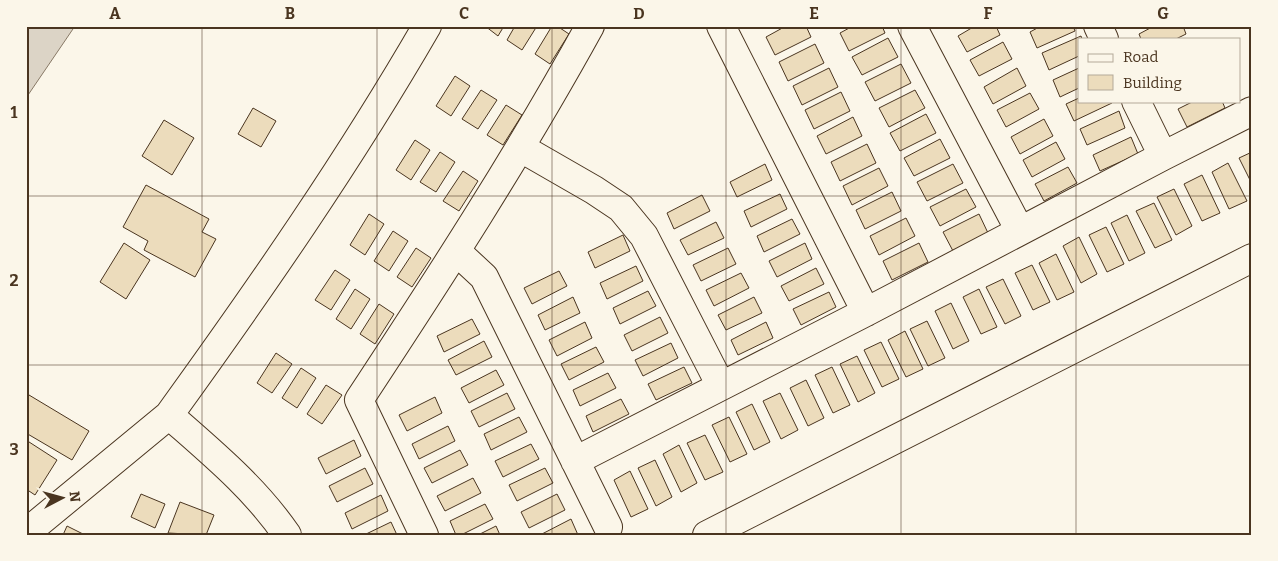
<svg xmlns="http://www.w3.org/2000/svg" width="1278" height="561" font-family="Bitter,serif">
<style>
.water{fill:#dcd4c6;stroke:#887966}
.building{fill:#ecdcbc;stroke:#4a3520}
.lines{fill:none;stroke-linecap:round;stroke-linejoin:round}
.minor-casing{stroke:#4a3520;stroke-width:30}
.minor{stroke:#fbf6e9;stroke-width:28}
.grid{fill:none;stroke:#4a3520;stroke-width:1;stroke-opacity:0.55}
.neatline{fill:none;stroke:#4a3520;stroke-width:2}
.grid-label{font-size:16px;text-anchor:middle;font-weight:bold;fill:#4a3520}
</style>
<rect width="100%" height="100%" fill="#fbf6e9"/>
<path class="water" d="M 26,26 L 75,26 L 26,98 Z"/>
<path class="building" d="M 485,26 L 504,26 L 498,36 Z
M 515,26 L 537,26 L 522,50 L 507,40 Z
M 552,26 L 557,26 L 569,34 L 550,64 L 535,54 Z
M 786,26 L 806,26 L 811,37 L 775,55 L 766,37 Z
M 853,26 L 882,26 L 885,33 L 849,51 L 840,33 Z
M 975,26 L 996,26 L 1000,35 L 967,52 L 958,36 Z
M 1041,26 L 1073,26 L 1075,31 L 1037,48 L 1030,32 Z
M 1154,26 L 1183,26 L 1186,34 L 1176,39 L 1141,39 L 1139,34 Z
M 1081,36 L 1082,39 L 1079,39 L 1079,56 L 1049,70 L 1042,53 Z
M 888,38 L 898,57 L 862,75 L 852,57 Z
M 1003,42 L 1012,59 L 979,76 L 970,60 Z
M 815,44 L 824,63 L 788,81 L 779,62 Z
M 901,64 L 911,83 L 875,101 L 865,82 Z
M 829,68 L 838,87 L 802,105 L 793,86 Z
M 1017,68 L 1026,86 L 993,104 L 984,87 Z
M 1079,68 L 1079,88 L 1060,97 L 1053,80 Z
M 455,76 L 470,86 L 451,116 L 436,106 Z
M 481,90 L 497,100 L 478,129 L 462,119 Z
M 915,90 L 925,108 L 889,127 L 879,108 Z
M 841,92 L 850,111 L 814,129 L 805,110 Z
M 1030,93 L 1039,109 L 1006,127 L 997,110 Z
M 1079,98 L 1079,101 L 1111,101 L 1112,103 L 1074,121 L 1066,104 Z
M 1194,101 L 1222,101 L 1225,108 L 1187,127 L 1178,109 Z
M 506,105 L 522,115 L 503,145 L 487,135 Z
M 253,108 L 276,121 L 261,147 L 238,134 Z
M 1119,111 L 1125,128 L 1087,145 L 1080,129 Z
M 926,114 L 936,133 L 900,151 L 890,133 Z
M 853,117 L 862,136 L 826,154 L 817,136 Z
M 1044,119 L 1053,136 L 1020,154 L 1011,137 Z
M 164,120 L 194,138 L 172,175 L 142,156 Z
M 1131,137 L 1138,154 L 1100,171 L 1093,155 Z
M 940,139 L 950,158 L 914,176 L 904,158 Z
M 415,140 L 430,150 L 411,180 L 396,170 Z
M 1056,142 L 1065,159 L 1032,177 L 1023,160 Z
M 867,144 L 876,163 L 840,181 L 831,162 Z
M 440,152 L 455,162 L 436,192 L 420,182 Z
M 1252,152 L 1252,184 L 1239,158 Z
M 1228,163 L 1247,201 L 1229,209 L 1212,172 Z
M 765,164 L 772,180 L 737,197 L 730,182 Z
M 953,164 L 963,183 L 927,201 L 917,182 Z
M 1068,167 L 1077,183 L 1044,201 L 1035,184 Z
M 879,168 L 888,186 L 852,205 L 843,186 Z
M 463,171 L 478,181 L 459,211 L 443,201 Z
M 1202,175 L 1220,213 L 1202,221 L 1184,184 Z
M 146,185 L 209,219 L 202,232 L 216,239 L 195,277 L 144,250 L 148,241 L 123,227 Z
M 966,189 L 976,207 L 940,226 L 930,207 Z
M 1174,189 L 1192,226 L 1176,235 L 1157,197 Z
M 892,192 L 901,211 L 865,229 L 856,210 Z
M 780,194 L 787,209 L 751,227 L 744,211 Z
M 702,195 L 710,211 L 674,229 L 667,213 Z
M 1154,203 L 1172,240 L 1155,248 L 1136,211 Z
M 369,214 L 384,224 L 365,255 L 350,245 Z
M 979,214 L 988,233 L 953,251 L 943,232 Z
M 1127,215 L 1145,253 L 1129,261 L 1111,223 Z
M 906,218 L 915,236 L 879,255 L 870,236 Z
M 792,219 L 800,234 L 764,252 L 757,236 Z
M 716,222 L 724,238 L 688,255 L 680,240 Z
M 1106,227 L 1124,264 L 1107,272 L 1089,235 Z
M 393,231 L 408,241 L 389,271 L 374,261 Z
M 623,235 L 630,251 L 595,268 L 588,252 Z
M 1079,237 L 1097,274 L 1081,283 L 1063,246 Z
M 124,243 L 150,260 L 126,299 L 100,282 Z
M 805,243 L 812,259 L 777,277 L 769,261 Z
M 919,243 L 928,262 L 892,280 L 883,261 Z
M 416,248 L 431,258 L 412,287 L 397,277 Z
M 728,248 L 736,264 L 701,281 L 693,265 Z
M 1056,254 L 1074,292 L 1057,300 L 1039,263 Z
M 1032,265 L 1050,302 L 1033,310 L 1015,273 Z
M 636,266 L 643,281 L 607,299 L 600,283 Z
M 816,268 L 824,284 L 789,301 L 781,286 Z
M 335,270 L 350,280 L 331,310 L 315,300 Z
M 559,271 L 567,286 L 532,304 L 524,288 Z
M 741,273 L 749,288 L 714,306 L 706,290 Z
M 1003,279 L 1021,316 L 1005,324 L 986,287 Z
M 355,289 L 370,299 L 351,329 L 336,319 Z
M 979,289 L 997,327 L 981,334 L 963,297 Z
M 648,291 L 656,306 L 620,324 L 613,308 Z
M 829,292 L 836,307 L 801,325 L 793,309 Z
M 573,297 L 580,313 L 545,330 L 538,315 Z
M 754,297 L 762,313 L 726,330 L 718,315 Z
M 951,303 L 969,341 L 953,349 L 935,311 Z
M 379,304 L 394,314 L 375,344 L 360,334 Z
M 660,317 L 668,333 L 632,351 L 624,335 Z
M 472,319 L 480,334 L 444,352 L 437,336 Z
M 927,321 L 945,358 L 928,366 L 910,329 Z
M 585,322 L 592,338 L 557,356 L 549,340 Z
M 766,322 L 773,338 L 738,355 L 731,340 Z
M 905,331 L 923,369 L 906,377 L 888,340 Z
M 484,341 L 492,357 L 456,375 L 448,360 Z
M 881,342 L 899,379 L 882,387 L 864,350 Z
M 671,343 L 678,358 L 643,376 L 635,360 Z
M 596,347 L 604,362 L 569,380 L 561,364 Z
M 276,353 L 292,364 L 272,393 L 257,383 Z
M 857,356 L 875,393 L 858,402 L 840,364 Z
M 684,367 L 692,383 L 656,400 L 648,384 Z
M 832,367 L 850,405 L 833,413 L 815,375 Z
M 301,368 L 316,378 L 297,408 L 282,398 Z
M 496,370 L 504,385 L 469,403 L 461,388 Z
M 608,373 L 616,388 L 580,406 L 573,390 Z
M 806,380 L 824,418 L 808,426 L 790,388 Z
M 326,385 L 342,395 L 322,424 L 307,414 Z
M 507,393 L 515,409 L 479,427 L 471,411 Z
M 780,393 L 798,430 L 781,439 L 763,401 Z
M 29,395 L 89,431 L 72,460 L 26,433 L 26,399 Z
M 435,397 L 442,413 L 407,431 L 399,415 Z
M 621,399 L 629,414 L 593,432 L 586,416 Z
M 752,404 L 770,442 L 754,450 L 736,412 Z
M 519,417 L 527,432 L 491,450 L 484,434 Z
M 729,417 L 747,454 L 730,462 L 712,425 Z
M 448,426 L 455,441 L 419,459 L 412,444 Z
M 705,435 L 723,472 L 705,480 L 687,443 Z
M 26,440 L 57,460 L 35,495 L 26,489 Z
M 354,440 L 361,456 L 326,474 L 318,458 Z
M 531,444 L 539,459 L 503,477 L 495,461 Z
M 679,445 L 697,483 L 681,492 L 663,454 Z
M 460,450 L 468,465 L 432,483 L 424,468 Z
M 655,460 L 672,497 L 656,506 L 638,468 Z
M 365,468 L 373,484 L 337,502 L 329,486 Z
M 545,468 L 553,483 L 517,501 L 509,485 Z
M 630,471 L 648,509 L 631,517 L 614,480 Z
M 473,478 L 481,493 L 445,511 L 437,496 Z
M 141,494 L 165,504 L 155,528 L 131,517 Z
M 557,494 L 565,510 L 529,528 L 521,512 Z
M 381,495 L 388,511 L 352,529 L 345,513 Z
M 180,502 L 214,515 L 206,535 L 168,533 Z
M 485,504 L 493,519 L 461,535 L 456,535 L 450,521 Z
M 571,519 L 578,535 L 540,535 Z
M 391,522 L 397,535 L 364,535 Z
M 67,526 L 85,535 L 63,535 Z
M 496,526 L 500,535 L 478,535 Z"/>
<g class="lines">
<defs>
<path id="minor" d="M 721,26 L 866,312
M 912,26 L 1020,231
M 1098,26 L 1104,39
M 1136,101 L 1163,156
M 521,148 L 594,190 L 621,208 L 644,236 L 721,386
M 456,251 L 484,277 L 608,527
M 575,461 L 866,312 L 1163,156 L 1252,111
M 26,533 L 169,415
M 287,535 C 255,488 211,452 169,415 C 260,289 349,161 427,26
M 424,535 L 359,400 C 440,277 519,155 590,26
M 707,535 L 1252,258"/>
</defs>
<use href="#minor" class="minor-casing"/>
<use href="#minor" class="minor"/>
</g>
<path class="grid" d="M 202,26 L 202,535M 377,26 L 377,535M 552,26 L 552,535M 726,26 L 726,535M 901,26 L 901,535M 1076,26 L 1076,535M 26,196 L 1252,196M 26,365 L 1252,365"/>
<rect width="1278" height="561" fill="none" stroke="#fbf6e9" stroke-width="55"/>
<rect x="1078" y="38" width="162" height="65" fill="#fbf6e9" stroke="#b4a999"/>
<rect x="1088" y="54" width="25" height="8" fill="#fbf6e9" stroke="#b4a999"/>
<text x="1123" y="62" font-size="15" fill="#4a3520">Road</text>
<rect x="1088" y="75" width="25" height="15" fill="#ecdcbc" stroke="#b4a999"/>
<text x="1123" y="88" font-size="15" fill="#4a3520">Building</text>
<g transform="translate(62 498) rotate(84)" stroke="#fbf6e9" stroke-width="4" paint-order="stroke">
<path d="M0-4L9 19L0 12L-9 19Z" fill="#4a3520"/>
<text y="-8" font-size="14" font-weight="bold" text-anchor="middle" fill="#4a3520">N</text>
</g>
<rect x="28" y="28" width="1222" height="506" class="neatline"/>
<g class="grid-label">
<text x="115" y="19">A</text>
<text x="290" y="19">B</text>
<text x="464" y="19">C</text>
<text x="639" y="19">D</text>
<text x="814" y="19">E</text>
<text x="988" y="19">F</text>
<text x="1163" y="19">G</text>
<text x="14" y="118">1</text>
<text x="14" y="286">2</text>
<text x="14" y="455">3</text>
</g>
</svg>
